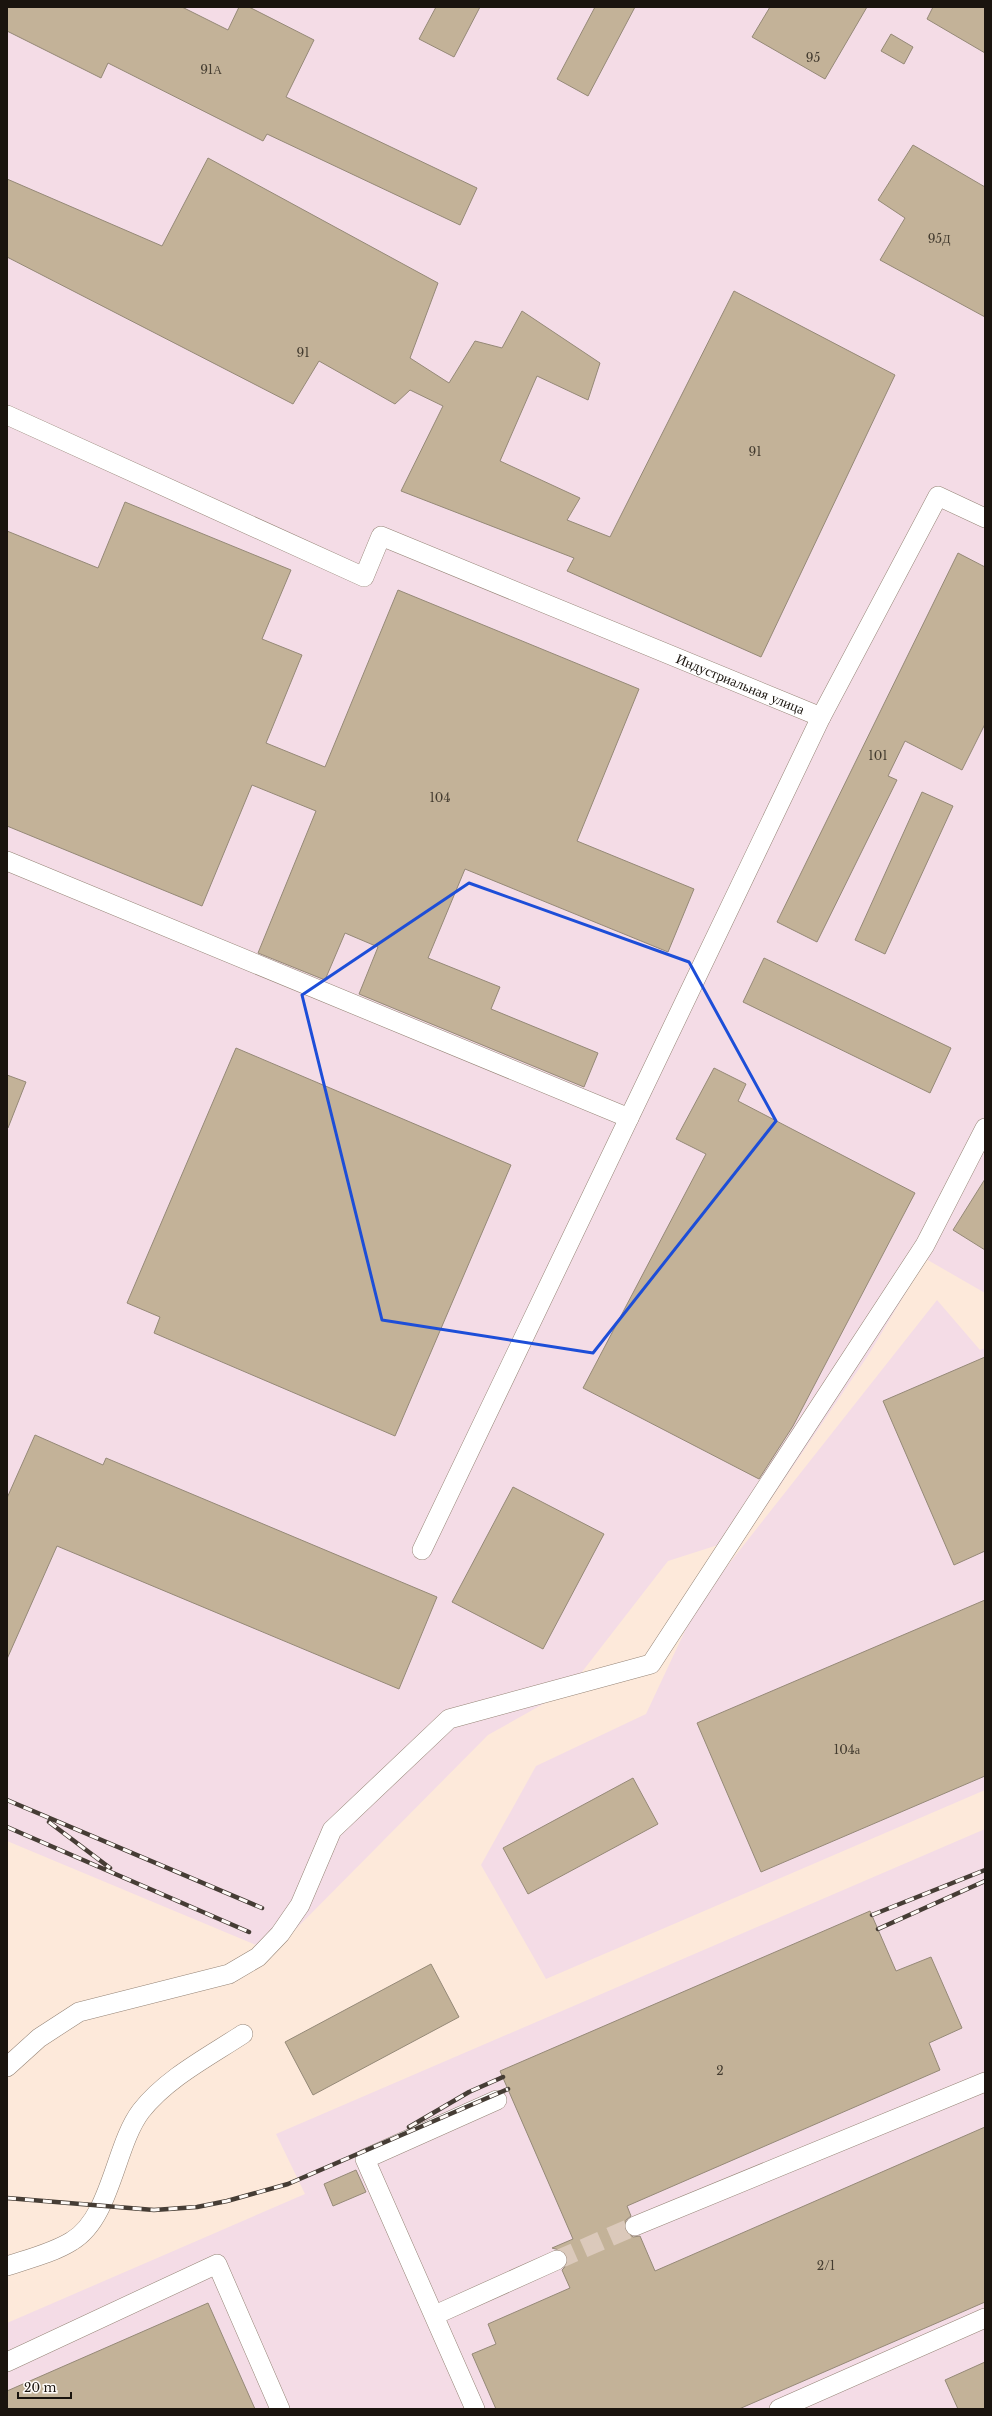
<svg xmlns="http://www.w3.org/2000/svg" width="992" height="2416" font-family="'Libre Baskerville',serif">
<style>
.industrial{fill:#f4dce6}
.building{fill:#c3b298;stroke:#958977}
.lines{fill:none;stroke-linecap:round;stroke-linejoin:round}
.minor-tunnel{stroke:#dbc9bb;stroke-width:19;stroke-dasharray:19 10;stroke-linecap:butt}
.minor-casing{stroke:#958476;stroke-width:20}
.minor{stroke:#fff;stroke-width:19}
.rail-casing{stroke:#463d35;stroke-width:4.5}
.rail{stroke:#fefaf7;stroke-width:3;stroke-dasharray:9;stroke-linecap:butt}
.marked{fill:none;stroke:#1d4ed8;stroke-width:3;stroke-linejoin:round}
.labels{text-anchor:middle;stroke-width:4;stroke-linejoin:round;paint-order:stroke}
.number-label{font-size:12px;fill:#443c30}
.street-label{font-size:14px;fill:#1a140e;stroke:#fefaf7}
</style>
<rect width="100%" height="100%" fill="#fde9da"/>
<path class="industrial" d="M 7,7 L 985,7 L 985,1293 L 926,1259 L 869,1354 L 746,1536 L 668,1561 L 568,1690 L 488,1735 L 273,1952 L 7,1841 Z
M 937,1300 L 980,1350 L 985,1348 L 985,1790 L 546,1979 L 481,1865 L 536,1766 L 646,1714 L 698,1603 Z
M 985,1829 L 985,2409 L 7,2409 L 7,2323 L 305,2194 L 276,2134 Z"/>
<path class="building" d="M 7,7 L 182,7 L 228,30 L 239,7 L 249,7 L 314,40 L 286,97 L 477,188 L 460,225 L 267,134 L 263,141 L 108,63 L 101,78 L 7,31 Z
M 436,7 L 480,7 L 454,57 L 419,39 Z
M 595,7 L 635,7 L 588,96 L 557,79 Z
M 770,7 L 867,7 L 825,79 L 752,37 Z
M 933,7 L 985,7 L 985,53 L 927,19 Z
M 891,34 L 913,47 L 904,64 L 881,51 Z
M 913,145 L 985,187 L 985,317 L 880,260 L 905,218 L 878,200 Z
M 208,158 L 438,283 L 410,358 L 449,383 L 475,341 L 502,348 L 522,311 L 600,363 L 588,400 L 537,376 L 500,461 L 580,498 L 567,520 L 610,537 L 734,291 L 895,375 L 761,657 L 567,571 L 574,558 L 401,491 L 443,406 L 410,390 L 395,404 L 319,361 L 293,404 L 7,257 L 7,179 L 162,246 Z
M 125,502 L 291,570 L 262,639 L 302,655 L 266,743 L 325,767 L 398,590 L 639,689 L 577,841 L 694,889 L 668,952 L 465,869 L 428,958 L 500,987 L 491,1009 L 598,1053 L 584,1087 L 359,994 L 378,947 L 345,933 L 325,980 L 258,953 L 316,811 L 252,785 L 202,906 L 7,826 L 7,531 L 98,568 Z
M 958,553 L 985,567 L 985,724 L 962,770 L 905,741 L 888,776 L 897,780 L 817,942 L 777,922 Z
M 922,792 L 953,806 L 885,954 L 855,940 Z
M 764,958 L 951,1048 L 930,1093 L 743,1002 Z
M 236,1048 L 511,1165 L 395,1436 L 154,1333 L 160,1317 L 127,1303 Z
M 714,1068 L 746,1084 L 738,1101 L 915,1193 L 793,1426 L 759,1479 L 583,1388 L 706,1154 L 676,1139 Z
M 7,1075 L 26,1082 L 8,1128 L 7,1127 Z
M 985,1179 L 985,1250 L 953,1230 Z
M 985,1357 L 985,1551 L 954,1565 L 883,1401 Z
M 35,1435 L 103,1465 L 106,1458 L 437,1597 L 399,1689 L 57,1546 L 7,1659 L 7,1498 Z
M 513,1487 L 604,1534 L 543,1649 L 452,1602 Z
M 985,1600 L 985,1776 L 761,1872 L 697,1723 Z
M 633,1778 L 658,1824 L 528,1894 L 503,1848 Z
M 870,1911 L 896,1971 L 931,1957 L 962,2028 L 929,2043 L 940,2070 L 627,2206 L 631,2216 L 626,2220 L 625,2230 L 633,2237 L 640,2236 L 655,2271 L 985,2127 L 985,2302 L 739,2409 L 496,2409 L 472,2354 L 496,2344 L 488,2324 L 570,2288 L 562,2270 L 566,2266 L 567,2256 L 563,2251 L 552,2248 L 573,2239 L 500,2071 Z
M 431,1964 L 459,2017 L 313,2095 L 285,2042 Z
M 356,2170 L 366,2192 L 333,2206 L 324,2184 Z
M 208,2303 L 255,2409 L 7,2409 L 7,2391 Z
M 985,2362 L 985,2409 L 958,2409 L 945,2380 Z"/>
<g class="lines">
<path class="minor-tunnel" d="M 557,2260 L 635,2226"/>
<defs>
<g id="minor">
<path id="s1" d="M 7,415 L 364,577 L 381,536 L 821,717 L 938,496 L 985,518"/>
<path d="M 7,861 L 629,1118 L 821,717"/>
<path d="M 422,1550 L 629,1118"/>
<path d="M 7,2067 L 39,2038 L 79,2012 L 229,1974 L 258,1957 L 280,1934 L 300,1905 L 332,1830 L 449,1719 L 651,1664 L 925,1245 L 985,1128"/>
<path d="M 635,2226 L 985,2082"/>
<path d="M 7,2266 C 28,2259 53,2253 72,2241 C 111,2218 115,2145 141,2111 C 167,2078 208,2057 243,2034"/>
<path d="M 435,2315 L 557,2260"/>
<path d="M 7,2362 L 217,2264 L 280,2409"/>
<path d="M 475,2409 L 365,2159 L 497,2100"/>
<path d="M 779,2409 L 985,2318"/>
</g>
</defs>
<use href="#minor" class="minor-casing"/>
<use href="#minor" class="minor"/>
<defs>
<path id="rail" d="M 7,1800 L 262,1908
M 49,1822 L 110,1868
M 7,1827 L 249,1932
M 872,1915 L 985,1870
M 878,1929 L 985,1881
M 409,2127 L 469,2092 L 503,2077
M 7,2198 L 154,2210 L 197,2207 L 227,2201 L 288,2184 L 508,2089"/>
</defs>
<use href="#rail" class="rail-casing"/>
<use href="#rail" class="rail"/>
</g>
<path class="marked" d="M 469,883 L 689,962 L 776,1121 L 593,1353 L 382,1320 L 302,995 Z"/>
<g class="labels">
<g class="number-label">
<text x="813" y="62">95</text>
<text x="211" y="74">91А</text>
<text x="939" y="243">95Д</text>
<text x="303" y="357">91</text>
<text x="755" y="456">91</text>
<text x="878" y="760">101</text>
<text x="440" y="802">104</text>
<text x="847" y="1754">104а</text>
<text x="720" y="2075">2</text>
<text x="826" y="2270">2/1</text>
</g>
<g class="street-label">
<text dy="5" stroke="none"><textPath href="#s1" startOffset="825">Индустриальная улица</textPath></text>
</g>
</g>
<rect width="992" height="2416" fill="none" stroke="#1a140e" stroke-width="16"/>
<path d="M18 2392v6h53v-6" fill="none" stroke="#1a140e" stroke-width="2"/>
<text x="24" y="2392" font-size="12" fill="#1a140e" stroke="#fefaf7" stroke-width="3" paint-order="stroke">20 m</text>
</svg>
